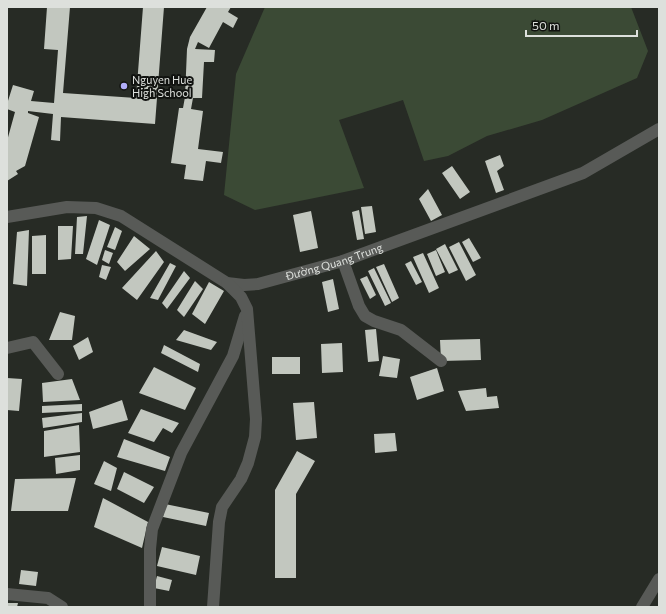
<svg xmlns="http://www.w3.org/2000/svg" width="666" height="614" font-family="Commissioner,sans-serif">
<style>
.green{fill:#3b4a35}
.building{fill:#c2c7bf}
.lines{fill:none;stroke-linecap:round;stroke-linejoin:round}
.minor{stroke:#585a57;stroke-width:12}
.poi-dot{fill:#b1adfa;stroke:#111310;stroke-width:1.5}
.labels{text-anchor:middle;stroke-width:4;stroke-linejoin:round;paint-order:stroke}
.poi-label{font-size:11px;fill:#dde0dc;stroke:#111310;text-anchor:start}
.street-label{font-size:11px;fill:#dde0dc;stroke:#111310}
</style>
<rect width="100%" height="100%" fill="#272b25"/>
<path class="green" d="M 265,7 L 631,7 L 648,51 L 637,78 L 542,120 L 487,136 L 448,156 L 424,161 L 403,100 L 339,120 L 364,188 L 255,210 L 224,195 L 236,74 Z"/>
<path class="building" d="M 47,7 L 70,7 L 63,93 L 136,98 L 143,7 L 164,7 L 155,124 L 61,117 L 60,141 L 51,140 L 53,114 L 28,111 L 28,113 L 39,117 L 25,166 L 16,171 L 18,174 L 7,181 L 7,141 L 15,112 L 7,109 L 7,104 L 13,85 L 34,91 L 31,101 L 54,103 L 58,50 L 44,49 Z
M 207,7 L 231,7 L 228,12 L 238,18 L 233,28 L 223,22 L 209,48 L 198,42 L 195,49 L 215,50 L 214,62 L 204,62 L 202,98 L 193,98 L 191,109 L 203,111 L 198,149 L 223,152 L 221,163 L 206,161 L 203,181 L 184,179 L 186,165 L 171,163 L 179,108 L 183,108 L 185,97 L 187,49 L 190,37 Z
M 500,155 L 504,166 L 497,171 L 504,190 L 496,193 L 485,161 Z
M 452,166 L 470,192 L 460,199 L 442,173 Z
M 428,189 L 442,215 L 431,221 L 419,199 Z
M 372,206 L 376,232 L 365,234 L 361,207 Z
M 359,210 L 364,239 L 357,240 L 352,212 Z
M 311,211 L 318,248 L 300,252 L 293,215 Z
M 87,216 L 83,254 L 75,254 L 77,217 Z
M 99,220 L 110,225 L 97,265 L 86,259 Z
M 58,226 L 73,226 L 71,259 L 58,260 Z
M 115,227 L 122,231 L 115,250 L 107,247 Z
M 29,230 L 27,286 L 13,284 L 17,232 Z
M 46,235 L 46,274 L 32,274 L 32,236 Z
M 134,236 L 150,249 L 125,271 L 117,262 Z
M 469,238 L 481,258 L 473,262 L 462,242 Z
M 459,242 L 476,275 L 466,281 L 449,247 Z
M 445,244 L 458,270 L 449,274 L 436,249 Z
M 105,250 L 113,253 L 109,264 L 102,260 Z
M 436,250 L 445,272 L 436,276 L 427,254 Z
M 156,251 L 164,262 L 137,300 L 122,288 Z
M 423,253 L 439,288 L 429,293 L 413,257 Z
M 411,261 L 422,282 L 416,285 L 405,264 Z
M 170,263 L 176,266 L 158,300 L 150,298 Z
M 384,264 L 399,298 L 392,302 L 376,267 Z
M 102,265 L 111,267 L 106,280 L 99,277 Z
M 374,268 L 391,303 L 385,306 L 368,271 Z
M 184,271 L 190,278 L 167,309 L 162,303 Z
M 367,276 L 376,295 L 370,299 L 360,279 Z
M 333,279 L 339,309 L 328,312 L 322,282 Z
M 195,281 L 203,289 L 184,317 L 177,310 Z
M 209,282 L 224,291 L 205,324 L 192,314 Z
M 60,312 L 75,316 L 72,340 L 49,340 Z
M 376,329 L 379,361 L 368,362 L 365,330 Z
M 184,330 L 217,342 L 211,350 L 176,340 Z
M 88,337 L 93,352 L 79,360 L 73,346 Z
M 480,339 L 481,360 L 441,361 L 440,340 Z
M 342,343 L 343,372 L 322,373 L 321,344 Z
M 164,345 L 200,364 L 198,372 L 161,353 Z
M 383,356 L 400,359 L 397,378 L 379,376 Z
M 272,357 L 300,357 L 300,374 L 272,374 Z
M 154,367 L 196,388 L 185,410 L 139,393 Z
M 437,368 L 444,391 L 417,400 L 410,377 Z
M 7,378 L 22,379 L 19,411 L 7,410 Z
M 72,379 L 80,400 L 43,402 L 42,383 Z
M 486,388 L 487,397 L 497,396 L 499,408 L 466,411 L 458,391 Z
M 122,400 L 128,420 L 93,429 L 89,412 Z
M 314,402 L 317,438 L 296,440 L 293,403 Z
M 82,404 L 82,411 L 42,413 L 42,406 Z
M 141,409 L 179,423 L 172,433 L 163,428 L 154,442 L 128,433 Z
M 82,413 L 82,422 L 43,428 L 42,418 Z
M 79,425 L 80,452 L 44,457 L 44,431 Z
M 395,433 L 397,451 L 375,453 L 374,434 Z
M 124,439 L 170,457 L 165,471 L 117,457 Z
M 297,451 L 315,461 L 296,494 L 296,578 L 275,578 L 275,490 Z
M 80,455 L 80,470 L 56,474 L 55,458 Z
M 104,461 L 117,468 L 111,491 L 94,484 Z
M 124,472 L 154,487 L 144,503 L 117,489 Z
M 76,478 L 68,511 L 11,511 L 15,479 Z
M 103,498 L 148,522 L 142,548 L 94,527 Z
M 165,504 L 209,513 L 206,526 L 163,517 Z
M 162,547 L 200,556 L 196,575 L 157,566 Z
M 21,570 L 38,572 L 36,586 L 19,584 Z
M 157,576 L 172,580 L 169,591 L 154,588 Z
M 7,603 L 18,603 L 17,607 L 7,607 Z"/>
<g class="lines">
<g class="minor">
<path id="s1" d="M 7,217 L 67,207 L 96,208 L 121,216 L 227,283 L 244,285 L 258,284 L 343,261 L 583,173 L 659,129"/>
<path d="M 343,261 L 359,306 L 365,316 L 374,321 L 401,330 L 441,361"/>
<path d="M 7,348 L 33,342 L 58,374"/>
<path d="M 7,594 L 48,598 L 62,607"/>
<path d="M 150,607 L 150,549 L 152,529 L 181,453 L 233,356 L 245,316"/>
<path d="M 213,607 L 219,522 L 222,507 L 241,479 L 248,463 L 255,437 L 256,419 L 247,309 L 241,297 L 227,283"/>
<path d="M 642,607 L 659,579"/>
</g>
</g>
<circle class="poi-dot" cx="124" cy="86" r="4"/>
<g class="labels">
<g class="poi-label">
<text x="132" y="84">Nguyen Hue<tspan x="132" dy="13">High School</tspan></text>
</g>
<g class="street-label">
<text dy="4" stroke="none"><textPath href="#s1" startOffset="352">Đường Quang Trung</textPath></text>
</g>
</g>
<rect width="666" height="614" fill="none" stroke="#dde0dc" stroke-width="16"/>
<path d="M526 30v6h111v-6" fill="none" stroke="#dde0dc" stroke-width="2"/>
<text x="532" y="30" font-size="12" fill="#dde0dc" stroke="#111310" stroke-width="3" paint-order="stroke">50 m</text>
</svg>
